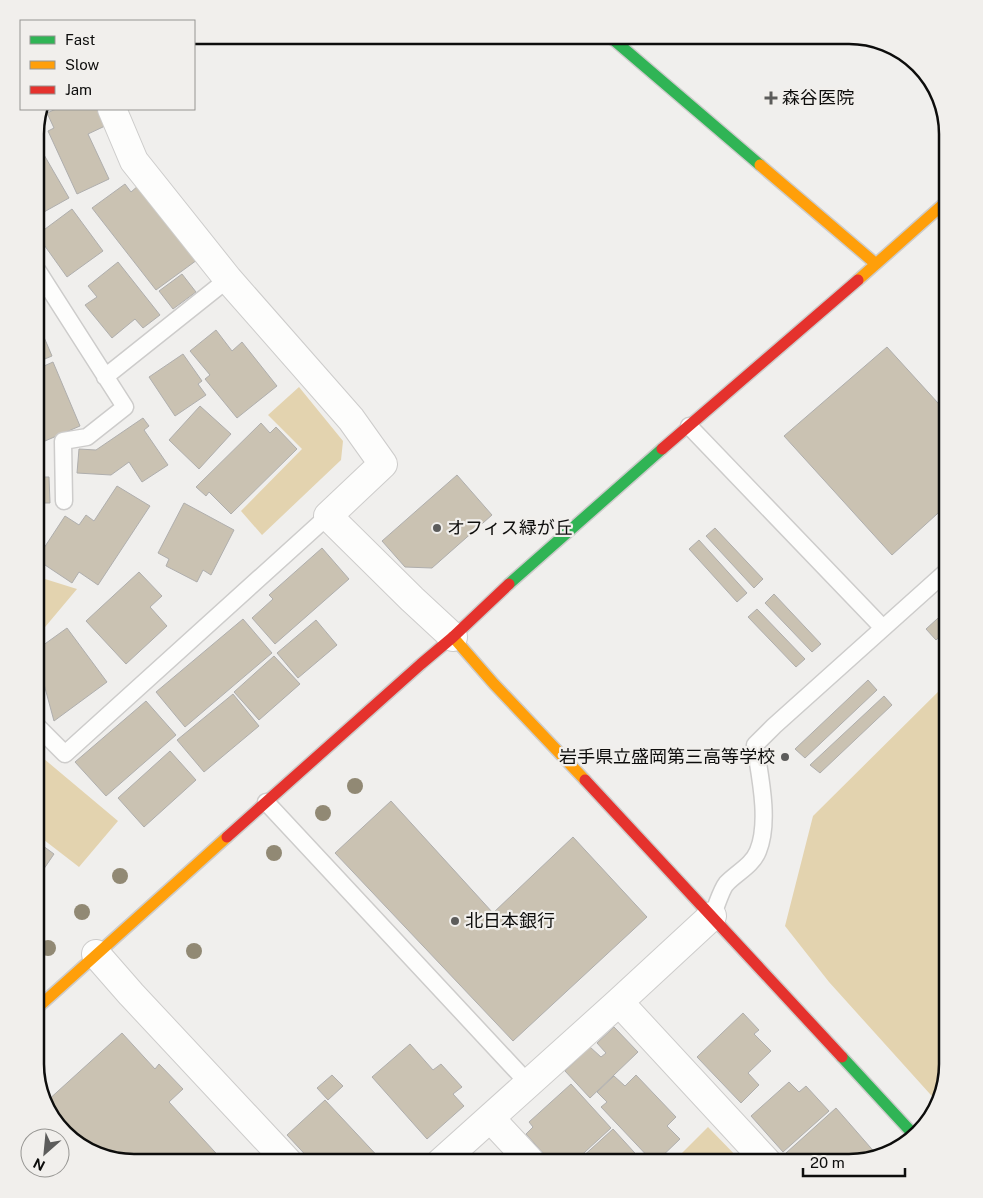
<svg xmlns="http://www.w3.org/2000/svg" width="983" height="1198" font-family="'Public Sans','Noto Sans JP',sans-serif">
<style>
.green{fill:#e3d3af}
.building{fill:#cac2b2;stroke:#afaead}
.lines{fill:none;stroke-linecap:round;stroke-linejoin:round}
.lane-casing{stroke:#cdcccb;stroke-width:19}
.street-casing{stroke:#cdcccb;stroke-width:30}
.fast-casing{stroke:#cdcccb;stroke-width:14}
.slow-casing{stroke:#cdcccb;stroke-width:14}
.jam-casing{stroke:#cdcccb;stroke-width:14}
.lane{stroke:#fdfdfc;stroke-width:16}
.street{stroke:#fdfdfc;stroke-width:28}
.fast{stroke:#30b455;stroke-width:11}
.slow{stroke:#ff9f0a;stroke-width:11}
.jam{stroke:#e5322d;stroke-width:11}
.tree{fill:#918974}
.poi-dot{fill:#5c5c5b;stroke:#f1efec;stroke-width:2}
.labels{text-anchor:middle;stroke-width:4.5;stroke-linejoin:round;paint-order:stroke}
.poi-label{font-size:18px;fill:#0d0d0c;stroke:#f1efec;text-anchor:start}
.rim{fill:none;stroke:#0d0d0c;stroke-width:2.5}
</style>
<rect width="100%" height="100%" fill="#f0efed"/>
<path class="green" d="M 299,387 L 343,441 L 341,460 L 262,535 L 241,511 L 302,449 L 268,415 Z
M 45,579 L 77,589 L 35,639 L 35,580 Z
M 948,682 L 948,1065 L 939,1104 L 829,982 L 785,926 L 813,816 Z
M 35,753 L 37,753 L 118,821 L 79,867 L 35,833 Z
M 708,1127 L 743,1163 L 672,1163 Z"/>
<path class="building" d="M 56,109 L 97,109 L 105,126 L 88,134 L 109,179 L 77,194 L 48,131 L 54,128 L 47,113 Z
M 36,141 L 69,198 L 35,217 L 35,142 Z
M 125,184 L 131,192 L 139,185 L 197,260 L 156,290 L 92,208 Z
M 72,209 L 103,251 L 67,277 L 37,235 Z
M 118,262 L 160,315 L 143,328 L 135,319 L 112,338 L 85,305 L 97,297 L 88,286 Z
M 182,274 L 196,292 L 173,309 L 159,291 Z
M 35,316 L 52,356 L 35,363 Z
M 216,330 L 232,351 L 242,342 L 277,386 L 237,418 L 205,379 L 210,375 L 190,351 Z
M 887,347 L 948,414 L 948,504 L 892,555 L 784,436 Z
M 183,354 L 202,381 L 198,384 L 206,395 L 175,416 L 149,377 Z
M 53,362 L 80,426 L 38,444 L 35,437 L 35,370 Z
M 200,406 L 231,434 L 199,469 L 169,440 Z
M 143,418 L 149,426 L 144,430 L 168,465 L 142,482 L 129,462 L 111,475 L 77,473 L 79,449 L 96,450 Z
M 261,423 L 270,433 L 276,427 L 297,449 L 231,514 L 209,492 L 206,496 L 196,487 Z
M 35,453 L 40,453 L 41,477 L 49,477 L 50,503 L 35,503 Z
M 457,475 L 492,515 L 432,568 L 405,567 L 382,541 Z
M 117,486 L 150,506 L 98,585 L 79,572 L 72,583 L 39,561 L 44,553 L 42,551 L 65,516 L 79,525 L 86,515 L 94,521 Z
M 184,503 L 234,530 L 211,575 L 203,570 L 197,582 L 166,566 L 169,559 L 158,553 Z
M 715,528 L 763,579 L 754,588 L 706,536 Z
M 699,540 L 747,593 L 737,602 L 689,549 Z
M 322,548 L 349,579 L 275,644 L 252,618 L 273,599 L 269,595 Z
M 139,572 L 162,596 L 150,607 L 167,626 L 126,664 L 86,621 Z
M 774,594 L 821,644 L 812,652 L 765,603 Z
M 757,609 L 805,659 L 796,667 L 748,617 Z
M 948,609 L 948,629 L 936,640 L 926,629 Z
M 243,619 L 272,653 L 185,727 L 156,692 Z
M 316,620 L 337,645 L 298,678 L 277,653 Z
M 67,628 L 107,682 L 54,721 L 35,651 Z
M 274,656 L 300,684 L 259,720 L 234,692 Z
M 868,680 L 877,690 L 805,758 L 795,749 Z
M 233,694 L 259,726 L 204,772 L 177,740 Z
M 884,696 L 892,705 L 820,773 L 810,765 Z
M 146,701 L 176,735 L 106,796 L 75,762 Z
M 170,751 L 196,780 L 144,827 L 118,798 Z
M 391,801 L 493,913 L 573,837 L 647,917 L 513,1041 L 335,853 Z
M 35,840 L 54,854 L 35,882 Z
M 743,1013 L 759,1030 L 754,1034 L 771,1051 L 748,1073 L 759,1085 L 741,1103 L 697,1057 Z
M 614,1027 L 638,1052 L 590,1098 L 565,1071 L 590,1047 L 601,1057 L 606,1053 L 597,1043 Z
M 122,1033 L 155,1069 L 159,1064 L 183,1089 L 169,1102 L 225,1163 L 133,1163 L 90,1153 L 52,1120 L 46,1102 Z
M 410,1044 L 433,1070 L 441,1064 L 462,1087 L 453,1094 L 464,1106 L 427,1139 L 372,1077 Z
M 332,1075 L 343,1086 L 328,1100 L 317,1088 Z
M 636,1075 L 676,1117 L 667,1126 L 680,1139 L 655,1163 L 654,1163 L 601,1107 L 607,1102 L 597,1092 L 614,1076 L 625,1086 Z
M 789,1082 L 799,1092 L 806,1086 L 829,1111 L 783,1152 L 751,1116 Z
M 571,1084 L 611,1128 L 573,1163 L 552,1163 L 526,1134 L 533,1127 L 529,1122 Z
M 325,1100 L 384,1163 L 319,1163 L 317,1161 L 313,1163 L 287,1135 Z
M 836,1108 L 877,1155 L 850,1163 L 796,1163 L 786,1153 Z
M 613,1129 L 644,1163 L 582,1163 L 579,1160 Z"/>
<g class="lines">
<defs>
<path id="lane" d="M 38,271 L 125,407 L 87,437 L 63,441 L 64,501
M 105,377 L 228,279
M 689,426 L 883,628
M 35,724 L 65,754 L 328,516
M 266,802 L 528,1083
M 712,916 C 716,908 721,890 726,884 C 736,873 752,866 758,851 C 770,822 760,776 755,745 L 774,726 L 948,570"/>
<path id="street" d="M 112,109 L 134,161 L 228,279 L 351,419 L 383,464 L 328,516 L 412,599 L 453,637
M 96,954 L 131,994 L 289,1163
M 619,1002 L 768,1163
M 490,1118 L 532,1163
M 440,1163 L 619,1002 L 712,916"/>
<path id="fast" d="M 608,35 L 760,165
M 509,584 L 662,449
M 842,1057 L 914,1135"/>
<path id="slow" d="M 760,165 L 876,264
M 858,280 L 948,200
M 453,637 L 494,684 L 585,780
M 35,1010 L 227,837"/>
<path id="jam" d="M 662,449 L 858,280
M 585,780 L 842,1057
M 227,837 L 421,664 L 453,637 L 509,584"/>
</defs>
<use href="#lane" class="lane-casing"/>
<use href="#street" class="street-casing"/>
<use href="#fast" class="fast-casing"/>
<use href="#slow" class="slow-casing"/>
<use href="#jam" class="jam-casing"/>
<use href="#lane" class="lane"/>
<use href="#street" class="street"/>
<use href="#fast" class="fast"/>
<use href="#slow" class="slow"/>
<use href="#jam" class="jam"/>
</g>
<g class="tree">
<circle cx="355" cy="786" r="8"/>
<circle cx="323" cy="813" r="8"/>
<circle cx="274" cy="853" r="8"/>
<circle cx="120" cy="876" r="8"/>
<circle cx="82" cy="912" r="8"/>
<circle cx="48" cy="948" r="8"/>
<circle cx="194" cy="951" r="8"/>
</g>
<g class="poi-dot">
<path d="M768.5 90.5h5v5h5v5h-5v5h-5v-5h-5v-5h5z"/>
<circle cx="437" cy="528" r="5"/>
<circle cx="785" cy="757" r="5"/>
<circle cx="455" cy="921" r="5"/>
</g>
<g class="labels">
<g class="poi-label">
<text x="782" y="104">森谷医院</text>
<text x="447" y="534">オフィス緑が丘</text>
<text x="775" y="763" text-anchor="end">岩手県立盛岡第三高等学校</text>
<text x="465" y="927">北日本銀行</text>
</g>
</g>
<path d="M0 0H983V1198H0ZM134 44H849A90 90 0 0 1 939 134V1064A90 90 0 0 1 849 1154H134A90 90 0 0 1 44 1064V134A90 90 0 0 1 134 44Z" fill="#f1efec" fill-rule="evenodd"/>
<path class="rim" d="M134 44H849A90 90 0 0 1 939 134V1064A90 90 0 0 1 849 1154H134A90 90 0 0 1 44 1064V134A90 90 0 0 1 134 44Z"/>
<rect x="20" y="20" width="175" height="90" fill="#f1efec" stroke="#969592"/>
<rect x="30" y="36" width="25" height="8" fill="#30b455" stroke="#969592"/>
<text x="65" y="45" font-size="15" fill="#0d0d0c">Fast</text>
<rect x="30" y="61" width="25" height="8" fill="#ff9f0a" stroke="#969592"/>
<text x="65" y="70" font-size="15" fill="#0d0d0c">Slow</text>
<rect x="30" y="86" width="25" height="8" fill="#e5322d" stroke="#969592"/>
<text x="65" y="95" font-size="15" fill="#0d0d0c">Jam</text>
<g transform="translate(45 1153) rotate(207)"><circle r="24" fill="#f1efec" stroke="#969592"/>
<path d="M0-4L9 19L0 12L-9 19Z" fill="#5c5c5b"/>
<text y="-8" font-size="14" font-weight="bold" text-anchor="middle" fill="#0d0d0c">N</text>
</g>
<path d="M803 1168v8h102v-8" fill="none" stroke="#0d0d0c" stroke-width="2.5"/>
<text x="810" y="1168" font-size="15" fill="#0d0d0c" stroke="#f1efec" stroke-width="4" paint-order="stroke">20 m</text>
</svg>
